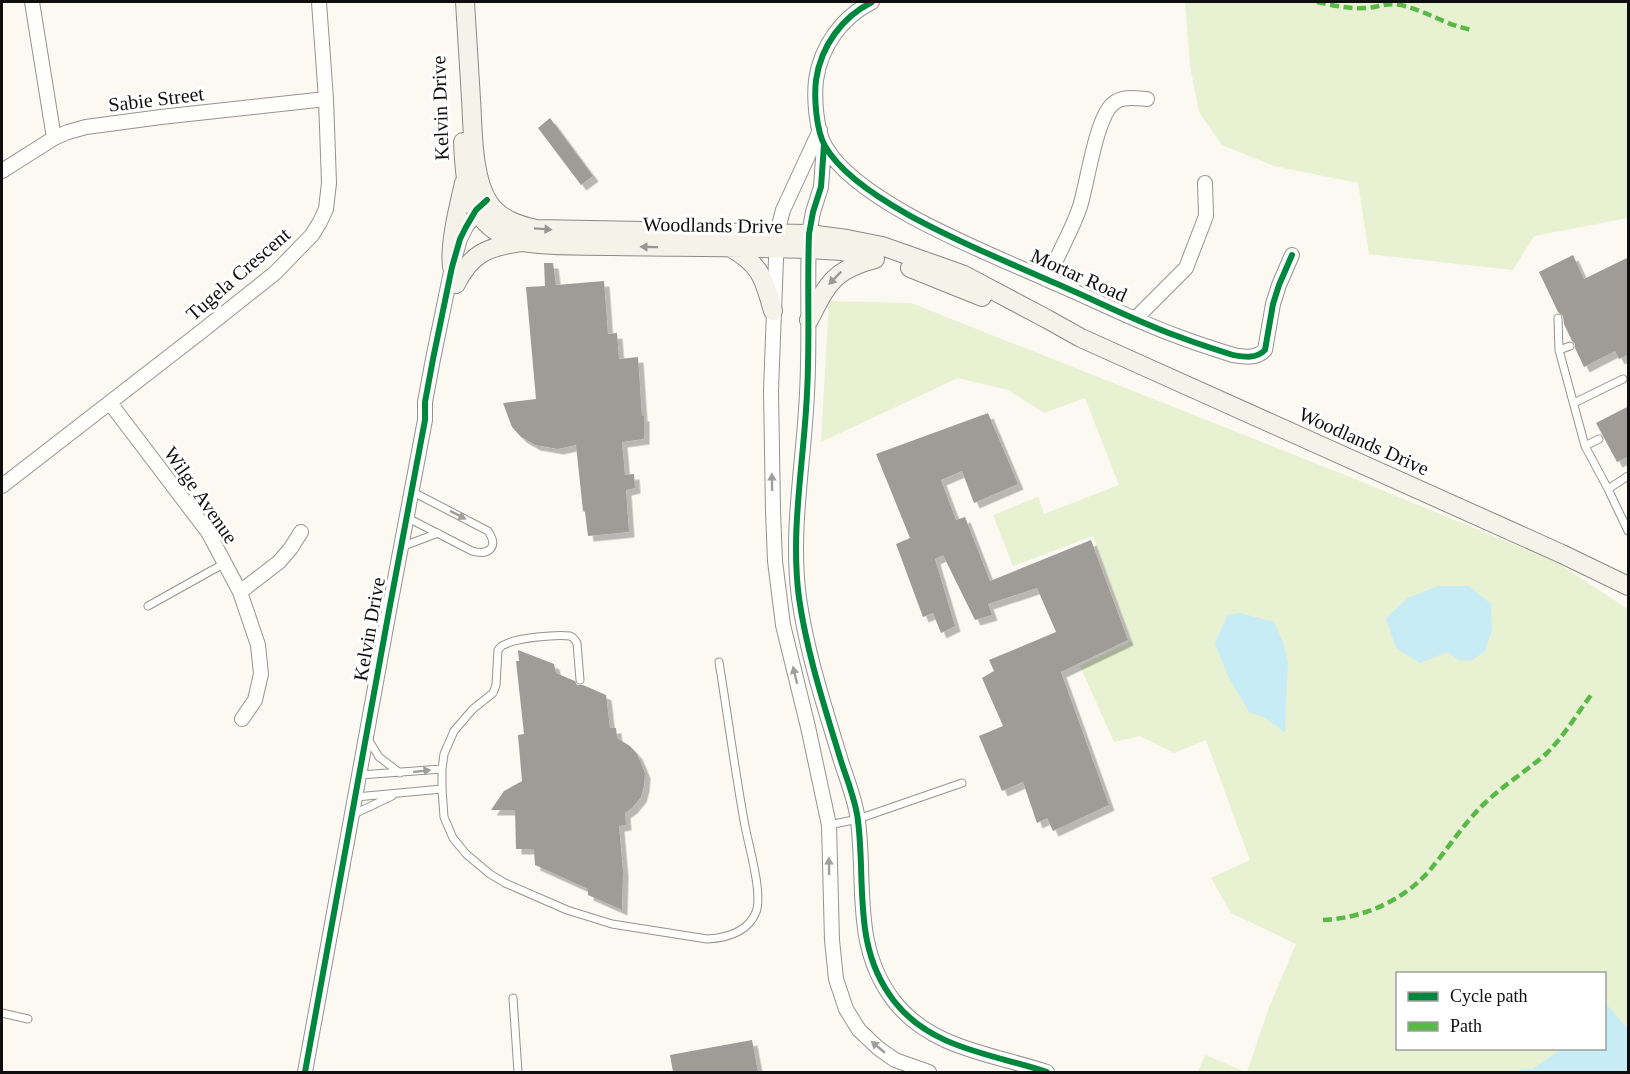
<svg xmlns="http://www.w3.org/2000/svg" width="1630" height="1074" font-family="Georgia,serif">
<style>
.green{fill:#e8f1d1;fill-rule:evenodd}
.water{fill:#c7ecf6}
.building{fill:#9f9c98;filter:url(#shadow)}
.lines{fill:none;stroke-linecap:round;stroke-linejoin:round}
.service-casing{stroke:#959491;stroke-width:9}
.minor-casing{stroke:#959491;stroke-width:16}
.secondary-casing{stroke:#8b8a87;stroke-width:20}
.service{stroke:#fefefd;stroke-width:7}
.minor{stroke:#fefefd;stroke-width:14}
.secondary{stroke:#f5f2ea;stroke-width:18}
.quiet{stroke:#58b947;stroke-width:4.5;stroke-dasharray:9 4.5;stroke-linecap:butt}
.cycleway-casing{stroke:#fff;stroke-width:10}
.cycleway{stroke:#00873e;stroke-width:6}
.oneway{fill:#999792}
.oneway2{fill:#9e9e9d}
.labels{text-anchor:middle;stroke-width:6;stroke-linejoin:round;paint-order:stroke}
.street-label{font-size:20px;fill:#0e0e0e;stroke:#fff}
</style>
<defs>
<filter id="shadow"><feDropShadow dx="5.5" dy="5.5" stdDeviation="0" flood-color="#0004"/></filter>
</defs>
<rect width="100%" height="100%" fill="#fbf9f2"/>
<path class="green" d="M 1185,2 L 1628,2 L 1628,218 L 1534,236 L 1513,270 L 1369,254 L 1358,183 L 1274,166 L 1222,145 L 1199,112 L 1190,66 Z
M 829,301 L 911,303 L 1355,479 L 1556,562 L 1628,609 L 1628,1072 L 1247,1072 L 1270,1005 L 1296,944 L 1231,913 L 1211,878 L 1250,860 L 1206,740 L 1174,753 L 1140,736 L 1114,742 L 1080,666 L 1132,641 L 1093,536 L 1013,566 L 993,515 L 1038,497 L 1044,514 L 1119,485 L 1085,398 L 1044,413 L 1008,390 L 958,378 L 821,442 ZM 1398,974 L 1604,974 L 1604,1048 L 1398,1048 Z
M 1205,1055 L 1246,1072 L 1198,1072 Z"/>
<path class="water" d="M 1438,586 L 1469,586 L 1491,604 L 1492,630 L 1485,651 L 1471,661 L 1459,660 L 1447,652 L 1420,663 L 1396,648 L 1386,618 L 1408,598 Z
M 1240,613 L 1274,622 L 1283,642 L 1288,662 L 1285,733 L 1266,718 L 1249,712 L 1229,678 L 1215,643 L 1228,615 Z
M 1605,1003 L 1628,1029 L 1628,1072 L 1518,1072 L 1521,1069 L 1533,1069 L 1561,1049 L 1604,1048 Z"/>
<path class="building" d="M 550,118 L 593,176 L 581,185 L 538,128 Z
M 1573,255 L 1584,279 L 1629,257 L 1629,354 L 1619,359 L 1615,351 L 1584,367 L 1575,348 L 1575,344 L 1572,341 L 1564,324 L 1563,316 L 1558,312 L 1539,272 Z
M 544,263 L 553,263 L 556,285 L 604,281 L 608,334 L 617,333 L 619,359 L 638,357 L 642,416 L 644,416 L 644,439 L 622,442 L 625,475 L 634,474 L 635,488 L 626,490 L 629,532 L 588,536 L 585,512 L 583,511 L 576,445 L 558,449 L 535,445 L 521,437 L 512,427 L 503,403 L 536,399 L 526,287 L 545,286 Z
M 1629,406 L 1629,456 L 1617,462 L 1596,423 Z
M 988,413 L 1018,484 L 974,503 L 962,471 L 941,480 L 956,520 L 965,517 L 990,581 L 1091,540 L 1128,640 L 1061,672 L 1109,805 L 1053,831 L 1047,818 L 1037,823 L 1023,782 L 1002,791 L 979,736 L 1003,726 L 982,678 L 994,671 L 989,660 L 1056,632 L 1037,588 L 988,604 L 992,615 L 975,620 L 943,555 L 935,559 L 955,626 L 941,633 L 933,613 L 923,617 L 896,544 L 910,538 L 876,454 Z
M 518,650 L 554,664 L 556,673 L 575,681 L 577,685 L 583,685 L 606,695 L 610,728 L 616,728 L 617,738 L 630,746 L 637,754 L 641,763 L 645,773 L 644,786 L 641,797 L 632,808 L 625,813 L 626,825 L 619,826 L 623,871 L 622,910 L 588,895 L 588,889 L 535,865 L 534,849 L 516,849 L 515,810 L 491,810 L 504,791 L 522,781 L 518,735 L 524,734 L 516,661 L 519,661 Z
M 752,1040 L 758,1072 L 673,1072 L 670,1055 Z"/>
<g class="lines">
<defs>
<path id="service" d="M 1558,318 L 1559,350 L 1585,446 L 1608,489 L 1628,531
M 1559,350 L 1570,346
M 1574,403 L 1623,379
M 1585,446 L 1599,439
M 1608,489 L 1628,476
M 406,517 L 472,551 C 489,556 499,547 488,531 L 411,491
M 401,547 L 438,533
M 148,606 L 225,563
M 580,680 L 577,643 C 574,639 575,638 570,636 C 557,634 517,638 506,644 C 500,646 502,646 498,650 L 496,685 L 493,693 L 473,709 L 454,731 L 444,754 L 442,769 L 442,789 L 444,817 L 453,838 L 466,854 L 490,874 L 505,883 L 567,910 L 612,924 L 707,939 C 726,938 748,932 756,912 C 763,894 749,847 745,826 C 735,772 728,717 719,662
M 368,739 L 379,757 L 400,773
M 360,775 L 442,769
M 356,797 L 442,789
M 352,815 L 392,796
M 829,825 L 858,819 L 962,783
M 513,998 L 518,1072
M 2,1013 L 28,1019"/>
<path id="minor" d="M 32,2 L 54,138
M 872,2 C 842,17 821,46 816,80 C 814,98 816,130 825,146 C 857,203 988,253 1048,280 C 1091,298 1133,320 1177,336 C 1195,343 1214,349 1233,355 C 1245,357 1256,359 1265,350 L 1273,304 L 1279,285 L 1292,255
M 820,130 L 783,210 L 777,233 L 771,390 L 773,511 L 775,561 L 783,625 L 808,727 L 829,825 L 832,940 L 836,979 L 846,1009 L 859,1030 L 878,1048 L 895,1060 L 929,1072
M 824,145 L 821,187 L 813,212 L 809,234 C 807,287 810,340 807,393 C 804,462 790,530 799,598 C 807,654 825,708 841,761 C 847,780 856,801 858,821 C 866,884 852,947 894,1001 C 931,1049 993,1054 1047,1072
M 2,171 L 54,138 L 68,132 L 86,127 L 161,117 L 326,99
M 1033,273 L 1053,267 C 1061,248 1076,222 1081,203 C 1088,178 1095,128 1109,108 C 1118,95 1133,98 1147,99
M 1136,318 L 1186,268 L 1206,216 L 1205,183
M 110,403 L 208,532 L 240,592 L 258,645 L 261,674 L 255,700 L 242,719
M 2,486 L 202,331 L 275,273 L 312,235 L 320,222 L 326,209 L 329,183 L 326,99 L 319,2
M 240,592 L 279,562 L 291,548 L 301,532
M 305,1072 C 345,855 383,637 425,420 L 425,402 L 433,359 L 452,267 L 460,239 L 466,227 L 482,205"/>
<path id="secondary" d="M 465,2 C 467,34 469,66 471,99 C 473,129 472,178 489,203 C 500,219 518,225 536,229 L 809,234 L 847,239 L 882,246 L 936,265 L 964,275 L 1047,319 L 1081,338 L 1562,554 L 1628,586
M 463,142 C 465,174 464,207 493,229 C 501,235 512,240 522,242 C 548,247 585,245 613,246 C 678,247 743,247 809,249 L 841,251 L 873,256
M 729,247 C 761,264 764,279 773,311
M 452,267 C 449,244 459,205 464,183
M 910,268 L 982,297
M 456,284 C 471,253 488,247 521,242
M 809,320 C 828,283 833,270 875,259"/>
</defs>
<use href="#service" class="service-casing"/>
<use href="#minor" class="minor-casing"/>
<use href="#secondary" class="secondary-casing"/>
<use href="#service" class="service"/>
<use href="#minor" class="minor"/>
<use href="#secondary" class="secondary"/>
<path class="quiet" d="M 1317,2 C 1332,5 1348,9 1364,8 C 1378,8 1385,2 1401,5 C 1427,11 1447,26 1473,30
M 1323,920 C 1365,918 1408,899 1434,865 C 1451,844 1466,821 1486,802 C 1505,784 1528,770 1547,753 C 1564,736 1577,714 1591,695"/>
<defs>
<path id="cycleway" d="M 872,2 C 842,17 821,46 816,80 C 814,98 816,130 825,146 C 857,203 988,253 1048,280 C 1091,298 1133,320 1177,336 C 1195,343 1214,349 1233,355 C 1245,357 1256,359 1265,350 L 1273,304 L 1279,285 L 1292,255
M 824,145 L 821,187 L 813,212 L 809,234 C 807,287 810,340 807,393 C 804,462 790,530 799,598 C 807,654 825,708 841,761 C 847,780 856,801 858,821 C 866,884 852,947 894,1001 C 931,1049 993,1054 1047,1072
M 305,1072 C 345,855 383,637 425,420 L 425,402 L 433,359 L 452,267 L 460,239 L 466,227 L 476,210 L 487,200"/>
</defs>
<use href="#cycleway" class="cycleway-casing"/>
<use href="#cycleway" class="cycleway"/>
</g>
<defs><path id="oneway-solid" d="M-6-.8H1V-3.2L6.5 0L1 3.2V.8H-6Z" transform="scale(1.5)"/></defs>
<g class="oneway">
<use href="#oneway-solid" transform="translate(543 229) rotate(4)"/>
<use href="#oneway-solid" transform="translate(649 247) rotate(-179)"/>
<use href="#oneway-solid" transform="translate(835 278) rotate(134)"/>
</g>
<g class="oneway2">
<use href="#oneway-solid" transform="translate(772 482) rotate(-91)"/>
<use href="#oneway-solid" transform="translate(458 515) rotate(27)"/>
<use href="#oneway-solid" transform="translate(795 675) rotate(-104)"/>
<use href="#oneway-solid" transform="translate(422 771) rotate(-6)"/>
<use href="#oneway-solid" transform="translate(829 866) rotate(-91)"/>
<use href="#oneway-solid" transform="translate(878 1047) rotate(-140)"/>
</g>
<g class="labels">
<g class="street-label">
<text transform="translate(156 99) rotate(-7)" y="7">Sabie Street</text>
<text transform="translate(440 108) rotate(-92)" y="7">Kelvin Drive</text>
<text transform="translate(713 225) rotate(1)" y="7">Woodlands Drive</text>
<text transform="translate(238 274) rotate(-41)" y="7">Tugela Crescent</text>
<text transform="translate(1079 275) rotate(24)" y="7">Mortar Road</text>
<text transform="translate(1364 441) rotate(24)" y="7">Woodlands Drive</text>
<text transform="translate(201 495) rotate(55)" y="7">Wilge Avenue</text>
<text transform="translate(369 629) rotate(-80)" y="7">Kelvin Drive</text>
</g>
</g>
<rect width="1630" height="1074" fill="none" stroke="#0e0e0e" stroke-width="6"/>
<rect x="1396" y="972" width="210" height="78" fill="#ffffff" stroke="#9f9f9f" stroke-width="1.5"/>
<rect x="1408" y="992" width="30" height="9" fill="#00873e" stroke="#9f9f9f" stroke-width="1.5"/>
<text x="1450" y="1002" font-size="18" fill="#0e0e0e">Cycle path</text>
<rect x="1408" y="1022" width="30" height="9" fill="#58b947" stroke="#9f9f9f" stroke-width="1.5"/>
<text x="1450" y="1032" font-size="18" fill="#0e0e0e">Path</text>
</svg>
